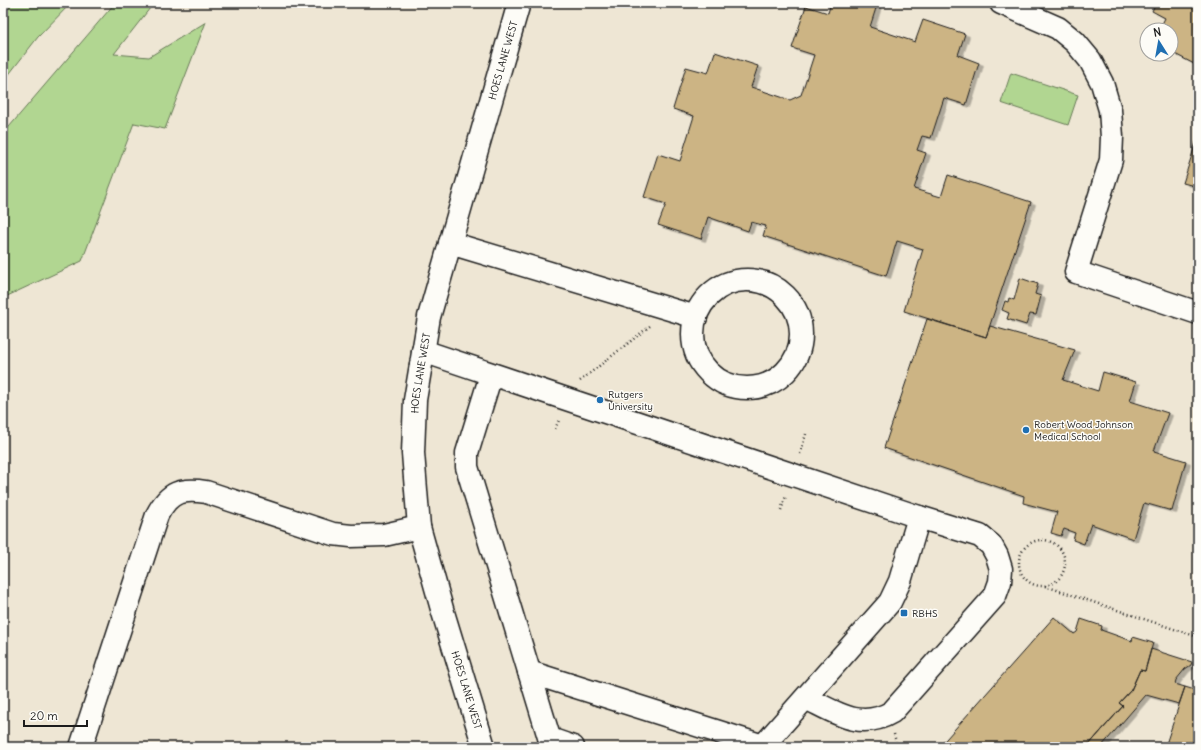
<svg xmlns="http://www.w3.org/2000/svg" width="1201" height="750" font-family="Delius,sans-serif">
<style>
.built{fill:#eee6d4;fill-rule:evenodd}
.green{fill:#b1d691;stroke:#667956}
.building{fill:#ccb484;stroke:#1c1c1c;filter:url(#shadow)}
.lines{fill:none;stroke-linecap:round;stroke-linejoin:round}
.minor-casing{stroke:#1c1c1c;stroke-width:25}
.path{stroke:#1c1c1c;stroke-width:2.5;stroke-dasharray:1 3;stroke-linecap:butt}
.minor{stroke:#fdfcf7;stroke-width:22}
.poi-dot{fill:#1f6fb2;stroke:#fdfcf7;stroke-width:1.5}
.labels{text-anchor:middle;stroke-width:3;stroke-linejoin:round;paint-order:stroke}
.street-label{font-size:10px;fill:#1c1c1c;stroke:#fdfcf7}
.poi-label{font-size:10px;fill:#1c1c1c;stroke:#fdfcf7;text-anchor:start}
</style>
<defs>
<filter id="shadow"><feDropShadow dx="4.5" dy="2.5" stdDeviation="0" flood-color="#0004"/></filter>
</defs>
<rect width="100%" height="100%" fill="#fdfcf7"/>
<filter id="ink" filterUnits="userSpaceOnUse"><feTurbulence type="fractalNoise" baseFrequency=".025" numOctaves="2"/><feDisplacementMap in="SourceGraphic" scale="8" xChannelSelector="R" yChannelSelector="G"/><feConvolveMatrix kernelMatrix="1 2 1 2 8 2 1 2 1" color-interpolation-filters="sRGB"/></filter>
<g filter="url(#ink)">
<path class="built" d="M 3,3 L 1198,3 L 1198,747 L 3,747 ZM 1147,30 L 1171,30 L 1171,54 L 1147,54 Z"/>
<path class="green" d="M 3,3 L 71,3 L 38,37 L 3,82 Z
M 115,3 L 154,3 L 114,54 L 149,57 L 206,22 L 165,129 L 134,123 L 82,261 L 3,298 L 3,134 Z
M 1011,73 L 1078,95 L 1068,125 L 1001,103 Z"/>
<path class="building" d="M 831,3 L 872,3 L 877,5 L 870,27 L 915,42 L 923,20 L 965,34 L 958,55 L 979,63 L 966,105 L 944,98 L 931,138 L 922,136 L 917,150 L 926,153 L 914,189 L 941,197 L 948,175 L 1031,202 L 986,337 L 904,311 L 923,249 L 897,241 L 886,276 L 763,236 L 766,226 L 751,222 L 748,231 L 708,217 L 701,239 L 658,225 L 666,204 L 644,197 L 658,154 L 680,161 L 694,116 L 673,109 L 686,67 L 708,73 L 715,52 L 758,66 L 751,87 L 790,100 L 801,95 L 814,55 L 792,48 L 806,6 L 828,13 Z
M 1162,3 L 1198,3 L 1198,66 L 1171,52 L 1171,30 L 1159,30 L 1165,18 L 1152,11 L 1155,5 L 1158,4 L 1160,5 Z
M 1198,136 L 1198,187 L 1183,183 Z
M 1020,278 L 1038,284 L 1035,294 L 1041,296 L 1036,315 L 1030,314 L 1026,325 L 1007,319 L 1009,313 L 1002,310 L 1005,301 L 1008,302 L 1009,298 L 1014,300 Z
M 927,319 L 986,337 L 990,326 L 1075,350 L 1063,380 L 1098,391 L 1103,372 L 1136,382 L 1130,401 L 1168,413 L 1154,451 L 1186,461 L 1172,511 L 1144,503 L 1133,539 L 1091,524 L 1084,544 L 1073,540 L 1075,533 L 1064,529 L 1061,536 L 1051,533 L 1057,512 L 1023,503 L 1024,496 L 884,448 Z
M 1054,617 L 1074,634 L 1077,632 L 1081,619 L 1102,626 L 1101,630 L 1132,641 L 1133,637 L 1153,643 L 1145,671 L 1140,670 L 1131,690 L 1119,703 L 1123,706 L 1087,747 L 939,747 Z
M 1151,649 L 1192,662 L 1191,665 L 1185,669 L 1176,680 L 1175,684 L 1185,687 L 1179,704 L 1146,695 L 1101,747 L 1087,747 L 1123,706 L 1119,703 L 1131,690 L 1140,670 L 1145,671 Z
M 1185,687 L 1198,691 L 1198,747 L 1165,747 Z"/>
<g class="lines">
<defs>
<g id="minor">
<path d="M 1001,3 L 1058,28 L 1075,42 L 1090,60 L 1102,83 L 1110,110 L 1112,137 L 1111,160 L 1076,272 L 1198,313"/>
<path d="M 450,243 L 696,317"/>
<circle cx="747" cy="334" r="54"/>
<path d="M 423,351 L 919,517 L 900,581 L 890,602 L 762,747"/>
<path d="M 491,375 L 467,453 L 467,467 L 552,747"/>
<path d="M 529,672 L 763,746"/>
<path d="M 806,698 C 835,712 860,731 892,712 L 995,596 L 1000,582 L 1001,569 L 997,556 L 991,545 L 980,536 L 919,517"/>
<path d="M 550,739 L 573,747"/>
<path d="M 81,747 L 157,515 C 169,492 181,488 206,492 L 333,534 L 351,536 L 384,535 L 419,527"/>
<path id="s1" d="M 484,747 L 442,609 L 419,527 L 413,453 L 415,400 L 429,317 L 519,3"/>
</g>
</defs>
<use href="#minor" class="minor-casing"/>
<path class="path" d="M 580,381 L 650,326
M 555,429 L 559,420
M 800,454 L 806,434
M 781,510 L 786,496
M1019 563a23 23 0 1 1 46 0a23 23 0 1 1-46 0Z
M 1045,586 L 1198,637
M 894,734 L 897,747"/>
<use href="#minor" class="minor"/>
</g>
</g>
<g class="poi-dot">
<circle cx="600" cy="400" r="4"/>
<circle cx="1026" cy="430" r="4"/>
<rect x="900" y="609" width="8" height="8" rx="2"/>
</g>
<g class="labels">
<g class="street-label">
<text dy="4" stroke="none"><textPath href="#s1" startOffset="708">HOES LANE WEST</textPath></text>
<text dy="4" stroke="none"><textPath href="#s1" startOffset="384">HOES LANE WEST</textPath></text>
<text transform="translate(467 690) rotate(73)" y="4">HOES LANE WEST</text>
</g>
<g class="poi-label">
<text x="608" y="398">Rutgers<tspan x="608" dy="12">University</tspan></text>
<text x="1034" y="428">Robert Wood Johnson<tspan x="1034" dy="12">Medical School</tspan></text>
<text x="912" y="617">RBHS</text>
</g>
</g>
<rect width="1201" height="750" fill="none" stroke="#fdfcf7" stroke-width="16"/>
<rect x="8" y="8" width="1185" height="734" fill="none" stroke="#1c1c1c" stroke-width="1.5" filter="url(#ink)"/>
<g transform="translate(1159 42) rotate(349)"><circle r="19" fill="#fdfcf7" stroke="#a3a29f"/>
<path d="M0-3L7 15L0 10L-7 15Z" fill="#1f6fb2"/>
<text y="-6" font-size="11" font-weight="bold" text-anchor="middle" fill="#1c1c1c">N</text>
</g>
<path d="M24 720v6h63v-6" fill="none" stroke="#1c1c1c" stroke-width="2"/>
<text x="30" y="720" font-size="12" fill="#1c1c1c" stroke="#fdfcf7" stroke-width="3" paint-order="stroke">20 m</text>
</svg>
